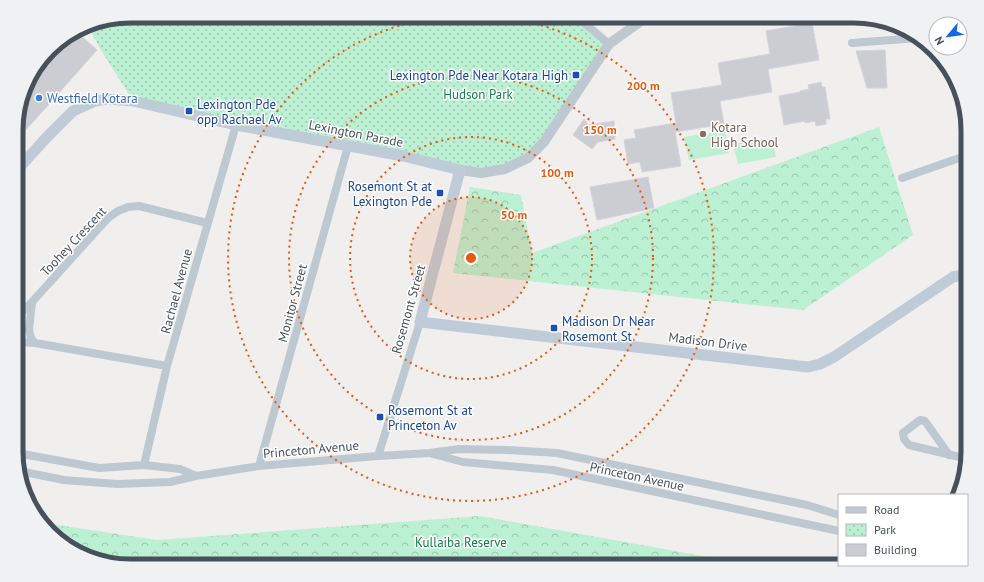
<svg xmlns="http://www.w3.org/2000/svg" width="984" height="582" font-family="'PT Sans',sans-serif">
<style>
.grass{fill:url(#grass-tufts)}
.forest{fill:url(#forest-crowns)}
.park{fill:url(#park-dots)}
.pitch{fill:#bbf0d2}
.building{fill:#cbcdd3;stroke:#d2d4da}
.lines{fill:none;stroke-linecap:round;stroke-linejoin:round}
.minor{stroke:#bec8d1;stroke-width:8}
.tertiary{stroke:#bec8d1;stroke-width:10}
.secondary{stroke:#c0cbd8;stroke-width:11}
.ring{fill:none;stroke:#e8590c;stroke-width:2;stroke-dasharray:2 4}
.transit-dot{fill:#1a4fb4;stroke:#fff;stroke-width:1.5}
.shop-dot{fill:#3f7fe0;stroke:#fff;stroke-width:1.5}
.education-dot{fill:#8d6e63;stroke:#fff;stroke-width:1.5}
.labels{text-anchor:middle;stroke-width:3;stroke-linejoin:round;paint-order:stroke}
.transit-label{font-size:13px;fill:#164399;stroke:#fff;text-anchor:start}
.park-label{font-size:13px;fill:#14804e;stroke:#fff}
.shop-label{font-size:13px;fill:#366cbe;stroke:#fff;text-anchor:start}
.education-label{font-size:13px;fill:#785e54;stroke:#fff;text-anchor:start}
.street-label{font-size:13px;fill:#46515c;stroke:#fff}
.rim{fill:none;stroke:#46515c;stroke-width:5}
.centre{fill:#e8590c;stroke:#fff;stroke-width:2}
.ring-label{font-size:12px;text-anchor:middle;font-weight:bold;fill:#e8590c;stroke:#fff;stroke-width:3;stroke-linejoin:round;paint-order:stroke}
</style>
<defs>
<pattern id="grass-tufts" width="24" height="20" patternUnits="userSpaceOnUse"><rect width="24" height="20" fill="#bbf0d2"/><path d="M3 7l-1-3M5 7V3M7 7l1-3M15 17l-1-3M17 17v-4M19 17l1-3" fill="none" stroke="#9ac5ae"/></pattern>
<pattern id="forest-crowns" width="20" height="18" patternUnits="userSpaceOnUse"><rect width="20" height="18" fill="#bbf0d2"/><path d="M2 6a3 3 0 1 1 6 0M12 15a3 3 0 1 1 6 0" fill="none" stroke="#9ac5ae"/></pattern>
<pattern id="park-dots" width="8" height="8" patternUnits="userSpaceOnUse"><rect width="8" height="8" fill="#bbf0d2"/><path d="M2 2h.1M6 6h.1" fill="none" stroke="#9ac5ae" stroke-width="1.8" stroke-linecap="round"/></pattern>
</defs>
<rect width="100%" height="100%" fill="#f1eeee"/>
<path class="grass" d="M 21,319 L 24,321 L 23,336 L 17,338 L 17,320 Z"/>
<path class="forest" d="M 879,127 L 913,235 L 803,310 L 453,273 L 470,187 L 521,195 L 532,253 Z
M 480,516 L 759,566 L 130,566 L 73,551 L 44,523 L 157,540 Z"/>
<path class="park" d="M 130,16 L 572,16 L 609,44 L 528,158 L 481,173 L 133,101 L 101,50 L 87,25 Z"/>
<path class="pitch" d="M 725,130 L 729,153 L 689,160 L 684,137 Z
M 772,139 L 776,157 L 738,164 L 733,144 Z"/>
<path class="building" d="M 812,23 L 819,60 L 768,69 L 772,92 L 720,101 L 724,124 L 675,132 L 681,166 L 642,172 L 640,162 L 628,164 L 624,140 L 636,138 L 634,130 L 676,123 L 671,93 L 722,85 L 718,63 L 770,54 L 766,31 Z
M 76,31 L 97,50 L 17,140 L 17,116 L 28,79 L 55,44 Z
M 885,50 L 887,88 L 867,88 L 856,51 Z
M 821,82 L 822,87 L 825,87 L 830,119 L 826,119 L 826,124 L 816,126 L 815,121 L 805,123 L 805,121 L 784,125 L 779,96 L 800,92 L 800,91 L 809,89 L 808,85 Z
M 584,119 L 588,125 L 614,121 L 615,139 L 598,142 L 592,149 L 573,135 Z
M 648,177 L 654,208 L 597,220 L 590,187 Z"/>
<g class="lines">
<path class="minor" d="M 576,16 L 609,44
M 852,43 L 918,38
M 902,178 L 968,155
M 17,317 L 32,302
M 17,342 L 35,343
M 167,366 L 35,343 L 31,338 L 29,330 L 32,302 L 108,218 L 118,211 L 128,207 L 139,206 L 207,223
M 17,453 L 99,468 L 144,465 L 180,469 L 196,476
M 433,454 L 463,462 L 553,470 L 839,531
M 949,455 L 925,421 L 920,420 L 903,433 L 904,439 L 909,445 L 968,459
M 378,456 L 420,322
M 144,465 L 167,366 L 236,125
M 259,466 L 348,146
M 19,471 L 64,480 L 117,484 L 170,482 L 196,476 L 259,466 L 378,456 L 429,453 L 459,449 L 506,450 L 557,453 L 807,505 L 839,515"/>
<path class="tertiary" d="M 460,170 L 481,173 L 505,169 L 528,158 L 544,142 L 609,44 L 648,16"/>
<path class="secondary" d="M 17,170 L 47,137 L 73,111 L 95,101 L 108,99 L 133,101 L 236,125 L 403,156 L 460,170 L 420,322 L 808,367 L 820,364 L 834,357 L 953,277 L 968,274"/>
</g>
<circle cx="471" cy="258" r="61" fill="#e8590c" fill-opacity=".12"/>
<g class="ring">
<circle cx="471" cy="258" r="61"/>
<circle cx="471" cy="258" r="121"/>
<circle cx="471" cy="258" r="182"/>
<path d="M494 16A243 243 0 1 1 448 16"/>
</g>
<g class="transit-dot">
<rect x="572" y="71" width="8" height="8" rx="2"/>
<rect x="185" y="107" width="8" height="8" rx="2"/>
<rect x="436" y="189" width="8" height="8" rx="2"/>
<rect x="550" y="324" width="8" height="8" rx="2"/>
<rect x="376" y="413" width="8" height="8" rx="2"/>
</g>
<circle class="shop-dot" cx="39" cy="98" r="4"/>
<circle class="education-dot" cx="703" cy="134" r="4"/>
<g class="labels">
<g class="transit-label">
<text x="568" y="80" text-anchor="end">Lexington Pde Near Kotara High</text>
<text x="197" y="109">Lexington Pde<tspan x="197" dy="15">opp Rachael Av</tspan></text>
<text x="432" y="191" text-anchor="end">Rosemont St at<tspan x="432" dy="15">Lexington Pde</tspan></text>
<text x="562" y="326">Madison Dr Near<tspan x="562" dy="15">Rosemont St</tspan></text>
<text x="388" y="415">Rosemont St at<tspan x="388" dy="15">Princeton Av</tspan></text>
</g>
<g class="park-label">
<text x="478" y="99">Hudson Park</text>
<text x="461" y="547">Kullaiba Reserve</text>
</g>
<g class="shop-label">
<text x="47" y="103">Westfield Kotara</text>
</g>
<g class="education-label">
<text x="711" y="132">Kotara<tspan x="711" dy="15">High School</tspan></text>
</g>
<g class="street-label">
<text transform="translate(356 133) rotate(11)" y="5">Lexington Parade</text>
<text transform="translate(73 241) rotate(-47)" y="5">Toohey Crescent</text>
<text transform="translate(176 291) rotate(-75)" y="5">Rachael Avenue</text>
<text transform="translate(292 303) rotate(-75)" y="5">Monitor Street</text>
<text transform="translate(408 309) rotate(-74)" y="5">Rosemont Street</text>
<text transform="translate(708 341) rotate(7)" y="5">Madison Drive</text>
<text transform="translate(311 449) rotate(-5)" y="5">Princeton Avenue</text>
<text transform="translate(637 476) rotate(12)" y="5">Princeton Avenue</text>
</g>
</g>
<path d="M0 0H984V582H0ZM130 23H854A107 107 0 0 1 961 130V452A107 107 0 0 1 854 559H130A107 107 0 0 1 23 452V130A107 107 0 0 1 130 23Z" fill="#f0f1f2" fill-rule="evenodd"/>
<path class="rim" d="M130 23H854A107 107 0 0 1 961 130V452A107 107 0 0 1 854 559H130A107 107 0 0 1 23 452V130A107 107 0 0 1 130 23Z"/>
<circle cx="471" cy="258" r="6" class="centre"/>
<g class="ring-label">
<text x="643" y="90">200 m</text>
<text x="600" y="134">150 m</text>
<text x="557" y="177">100 m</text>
<text x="514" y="219">50 m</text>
</g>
<rect x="838" y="494" width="130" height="72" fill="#ffffff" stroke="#b5b9be"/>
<rect x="846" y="507" width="20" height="6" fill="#c0cbd8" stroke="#b5b9be"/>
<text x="874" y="514" font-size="12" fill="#46515c">Road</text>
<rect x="846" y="524" width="20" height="12" fill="url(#park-dots)" stroke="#b5b9be"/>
<text x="874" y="534" font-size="12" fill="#46515c">Park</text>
<rect x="846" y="544" width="20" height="12" fill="#cbcdd3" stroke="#b5b9be"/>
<text x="874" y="554" font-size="12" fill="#46515c">Building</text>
<g transform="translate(948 36) rotate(241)"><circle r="19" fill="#ffffff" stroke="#b5b9be"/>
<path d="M0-3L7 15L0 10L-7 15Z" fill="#1467e5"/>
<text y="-6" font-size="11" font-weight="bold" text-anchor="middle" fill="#46515c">N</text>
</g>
</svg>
